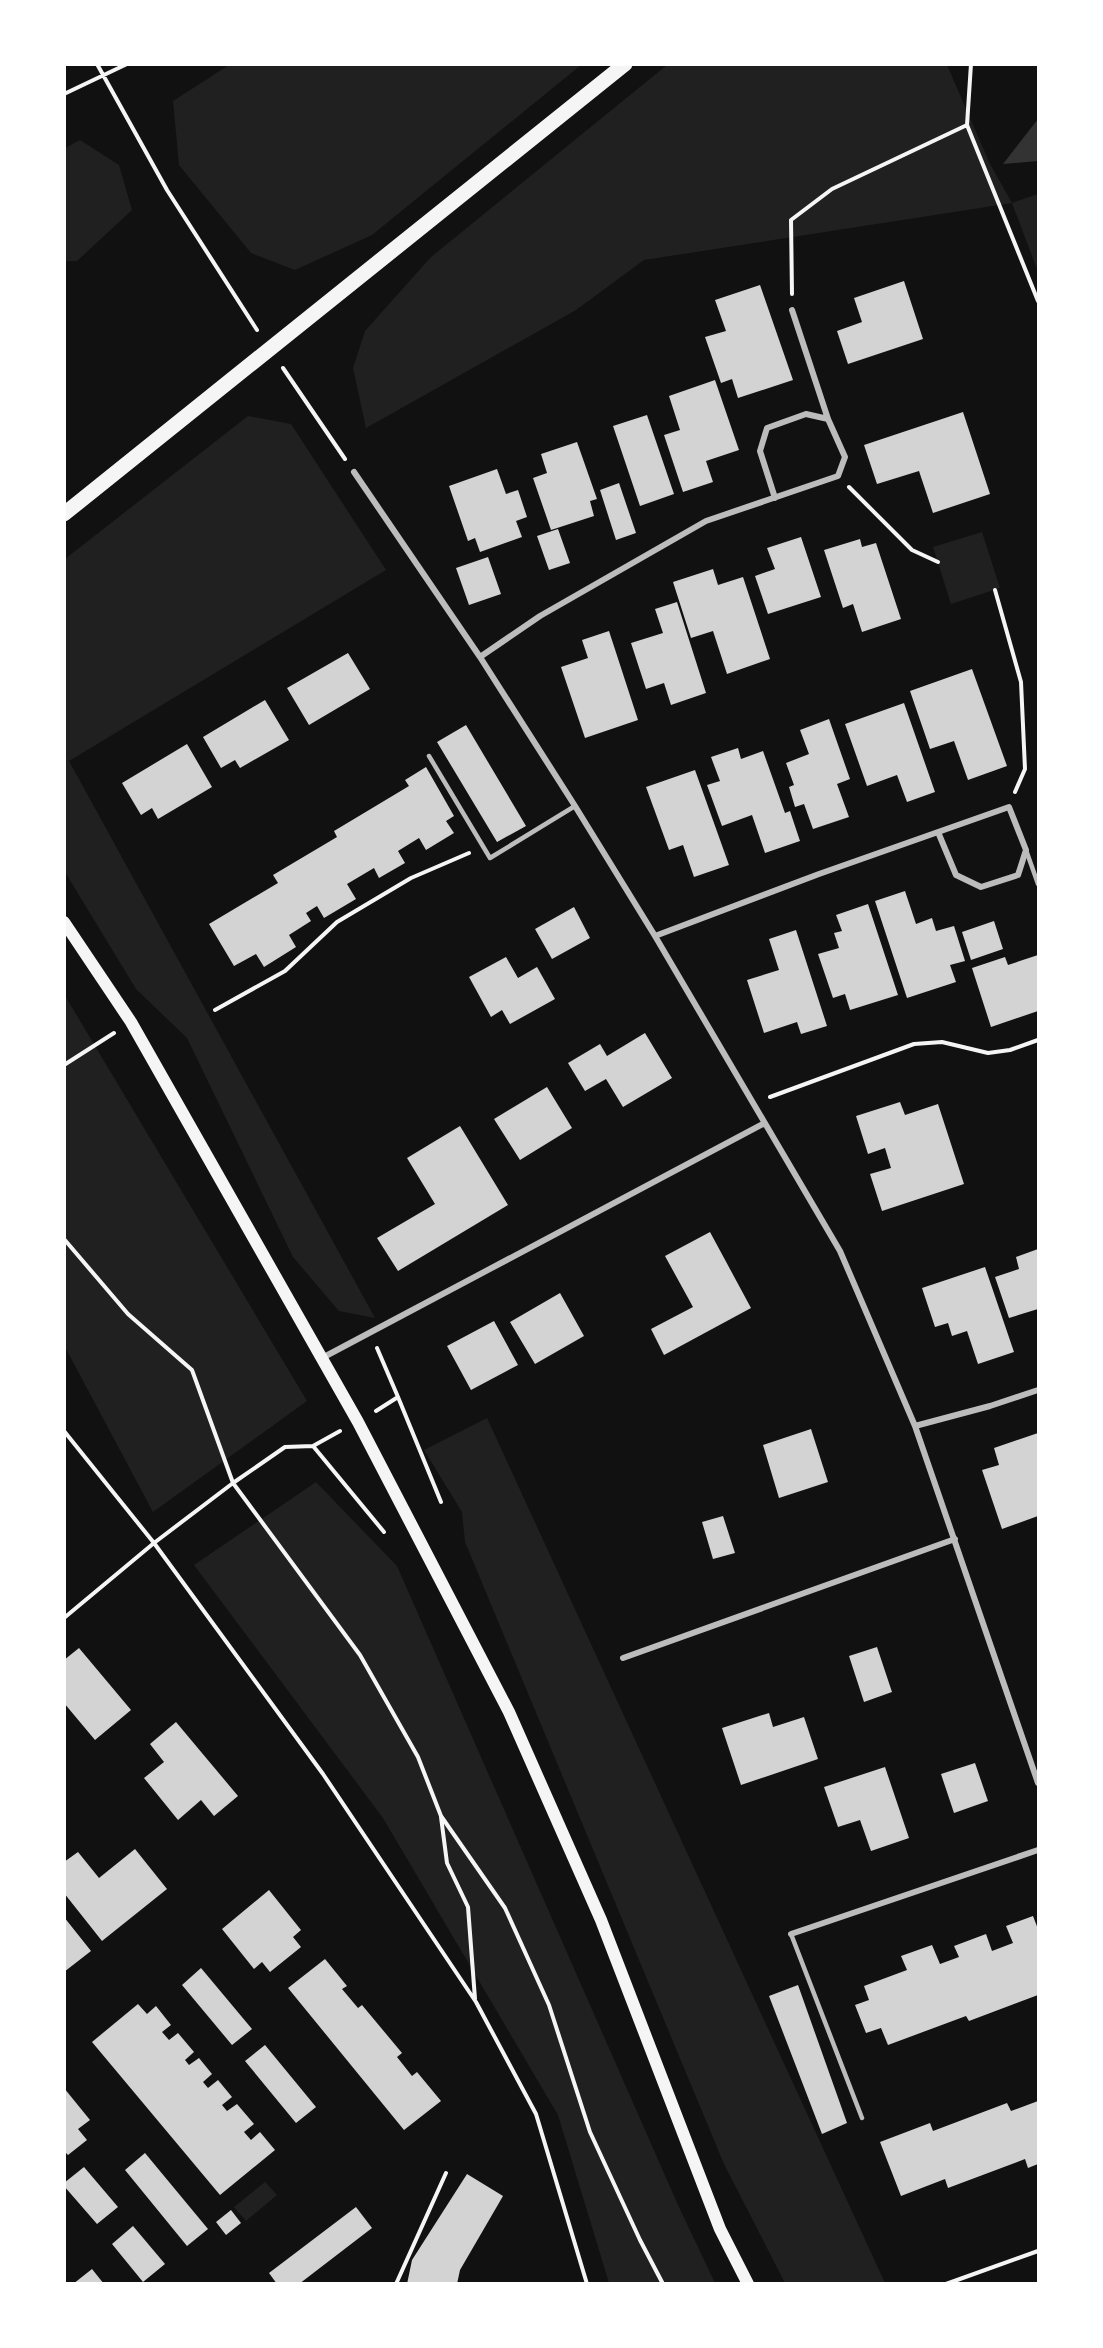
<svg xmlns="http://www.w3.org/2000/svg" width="1103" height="2348" font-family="'Golos Text',sans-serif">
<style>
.green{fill:#202020}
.water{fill:#333}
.building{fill:#d3d3d3}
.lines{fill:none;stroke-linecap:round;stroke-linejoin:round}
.path{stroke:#f5f5f5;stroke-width:4}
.service{stroke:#bcbcbc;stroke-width:4.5}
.minor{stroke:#bcbcbc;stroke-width:6}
.secondary{stroke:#f5f5f5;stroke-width:12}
.primary{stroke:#f5f5f5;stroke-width:15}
</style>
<rect width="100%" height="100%" fill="#111"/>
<path class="green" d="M 229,65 L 229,64 L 581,65 L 372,235 L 295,270 L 251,253 L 179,165 L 173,101 Z
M 667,65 L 947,65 L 990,164 L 1012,203 L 1038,194 L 1038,272 L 1012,203 L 644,260 L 576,310 L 366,428 L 353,368 L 365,331 L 431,257 Z
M 80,140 L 119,165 L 132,210 L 77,261 L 65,261 L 65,148 Z
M 248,416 L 291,424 L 386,570 L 69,761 L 375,1318 L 339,1311 L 293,1257 L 187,1038 L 136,989 L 65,872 L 65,559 Z
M 982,532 L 1000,588 L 951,604 L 933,547 Z
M 64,994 L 307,1401 L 153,1512 L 65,1347 Z
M 487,1418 L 885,2283 L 785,2283 L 724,2164 L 465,1542 L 462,1512 L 424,1450 Z
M 316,1482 L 397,1566 L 678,2205 L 715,2283 L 609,2283 L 558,2115 L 383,1818 L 194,1565 Z
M 265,2182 L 277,2195 L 246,2221 L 234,2207 Z"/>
<path class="water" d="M 1038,119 L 1038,161 L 1003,164 Z"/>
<path class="building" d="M 904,281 L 923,339 L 848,364 L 837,331 L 862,322 L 854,298 Z
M 760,285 L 793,380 L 738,398 L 732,379 L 721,383 L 705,337 L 726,331 L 715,300 Z
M 715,380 L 739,450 L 706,461 L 713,482 L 683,492 L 664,435 L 680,430 L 669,396 Z
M 963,412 L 990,494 L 933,513 L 919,471 L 877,484 L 864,445 Z
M 647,415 L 674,494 L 640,506 L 613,426 Z
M 577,442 L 597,499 L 590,501 L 594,516 L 551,530 L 533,478 L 547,473 L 541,454 Z
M 497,469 L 506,494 L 518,490 L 527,517 L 516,521 L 522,537 L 480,552 L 475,538 L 468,541 L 449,486 Z
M 619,483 L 636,533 L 616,540 L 600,490 Z
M 558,529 L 570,563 L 549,570 L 537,536 Z
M 801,537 L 821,597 L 768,614 L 755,576 L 775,569 L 767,548 Z
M 860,539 L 862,547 L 876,543 L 901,619 L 862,632 L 853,604 L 843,608 L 824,550 Z
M 488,557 L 501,594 L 469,605 L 456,568 Z
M 713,569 L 718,585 L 743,577 L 770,659 L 727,674 L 713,631 L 691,638 L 673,582 Z
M 677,602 L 706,693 L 671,705 L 664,683 L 646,689 L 631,643 L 663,633 L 655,609 Z
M 609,631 L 638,720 L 585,738 L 561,667 L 588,658 L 582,640 Z
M 348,653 L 370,689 L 309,725 L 287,688 Z
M 972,669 L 1007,766 L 968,780 L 954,741 L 930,749 L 910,691 Z
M 265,700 L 289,740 L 240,768 L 235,760 L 221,768 L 203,737 Z
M 904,703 L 935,792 L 907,802 L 897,775 L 867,786 L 845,724 Z
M 829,719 L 850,779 L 837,784 L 849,817 L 813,829 L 804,804 L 795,807 L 789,787 L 794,785 L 786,763 L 809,754 L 800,730 Z
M 466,725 L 526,826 L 497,842 L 437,742 Z
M 187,744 L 212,787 L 158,819 L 152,808 L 141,815 L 122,783 Z
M 738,748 L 741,759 L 763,751 L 785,813 L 790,811 L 800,841 L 765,853 L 752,815 L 722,826 L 707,785 L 720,781 L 711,757 Z
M 426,767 L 454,816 L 446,821 L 454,833 L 426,850 L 419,838 L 398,851 L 405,863 L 379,878 L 374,868 L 347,884 L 356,899 L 324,918 L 317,906 L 306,913 L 311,921 L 289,935 L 296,947 L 264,967 L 256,954 L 234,966 L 209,924 L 278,883 L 273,875 L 337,837 L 334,831 L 409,786 L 405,780 Z
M 695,770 L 729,865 L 694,877 L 683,845 L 669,850 L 646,787 Z
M 905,891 L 916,924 L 932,918 L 936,931 L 954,926 L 965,961 L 950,965 L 956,982 L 907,998 L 875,901 Z
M 868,904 L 898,995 L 850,1010 L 845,994 L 833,998 L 818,954 L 839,948 L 834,933 L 842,931 L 836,915 Z
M 574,907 L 590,938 L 552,959 L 535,929 Z
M 994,921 L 1003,949 L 971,960 L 962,932 Z
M 796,930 L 827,1026 L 801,1034 L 797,1022 L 764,1033 L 747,980 L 779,970 L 769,939 Z
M 1038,955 L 1038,1011 L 991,1027 L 972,968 L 1005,957 L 1008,965 Z
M 506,957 L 518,978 L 537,967 L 555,999 L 510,1024 L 502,1010 L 491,1017 L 469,977 Z
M 645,1033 L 672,1078 L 623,1107 L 606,1079 L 585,1091 L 568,1063 L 600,1044 L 607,1056 Z
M 547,1087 L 572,1128 L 520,1160 L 494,1119 Z
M 900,1102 L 905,1115 L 938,1104 L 964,1184 L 882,1211 L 870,1174 L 891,1168 L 885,1148 L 868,1154 L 856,1116 Z
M 460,1126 L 508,1205 L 398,1271 L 377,1238 L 435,1204 L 407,1158 Z
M 710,1232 L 751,1308 L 664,1355 L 651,1329 L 693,1307 L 665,1256 Z
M 1038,1249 L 1038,1309 L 1009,1318 L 995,1277 L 1019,1269 L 1016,1257 Z
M 985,1267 L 1014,1352 L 978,1364 L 967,1331 L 952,1336 L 948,1323 L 935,1327 L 922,1288 Z
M 560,1293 L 584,1336 L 535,1364 L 510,1322 Z
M 494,1321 L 518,1365 L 471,1390 L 447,1346 Z
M 811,1429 L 828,1482 L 779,1498 L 763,1445 Z
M 1038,1433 L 1038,1516 L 1002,1529 L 982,1470 L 999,1465 L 994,1448 Z
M 723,1516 L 735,1553 L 713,1559 L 702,1522 Z
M 877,1647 L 892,1692 L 864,1702 L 849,1656 Z
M 79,1648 L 131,1710 L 95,1740 L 64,1703 L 64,1660 Z
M 769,1713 L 773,1727 L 804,1717 L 818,1759 L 741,1785 L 722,1728 Z
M 176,1722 L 238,1796 L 214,1816 L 201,1800 L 178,1820 L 144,1778 L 164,1762 L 150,1744 Z
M 975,1763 L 988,1801 L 954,1813 L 941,1774 Z
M 885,1767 L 909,1838 L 871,1851 L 860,1820 L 838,1827 L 824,1787 Z
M 135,1849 L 167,1889 L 102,1941 L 64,1893 L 64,1862 L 78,1852 L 99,1878 Z
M 269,1890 L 301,1930 L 293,1937 L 301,1947 L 270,1972 L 262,1962 L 254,1969 L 222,1929 Z
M 1033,1916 L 1038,1929 L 1038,1995 L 969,2021 L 966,2016 L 888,2045 L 881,2028 L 866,2033 L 855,2005 L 869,2000 L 864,1986 L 907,1970 L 901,1956 L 932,1945 L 940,1964 L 959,1957 L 954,1946 L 986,1934 L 992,1951 L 1013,1943 L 1006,1926 Z
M 64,1917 L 91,1951 L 64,1972 Z
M 325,1959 L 347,1986 L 342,1989 L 358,2008 L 362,2005 L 402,2053 L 397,2057 L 412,2076 L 417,2072 L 441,2101 L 404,2130 L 288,1988 Z
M 201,1968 L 252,2029 L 232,2045 L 182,1985 Z
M 798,1985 L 847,2123 L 822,2134 L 769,1996 Z
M 138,2004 L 147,2014 L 156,2006 L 171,2025 L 162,2032 L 169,2040 L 178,2033 L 194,2052 L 185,2060 L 189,2065 L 199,2058 L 212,2074 L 203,2082 L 208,2088 L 218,2080 L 232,2097 L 222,2105 L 227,2111 L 237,2104 L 254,2124 L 244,2132 L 251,2140 L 260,2132 L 275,2150 L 220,2195 L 92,2042 Z
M 265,2045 L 316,2107 L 296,2123 L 245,2061 Z
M 64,2088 L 90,2120 L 78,2129 L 87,2140 L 68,2155 L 64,2151 Z
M 1038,2101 L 1038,2164 L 1028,2168 L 1025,2159 L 948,2188 L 945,2179 L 901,2196 L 880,2142 L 930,2123 L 933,2131 L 1007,2103 L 1011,2111 Z
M 145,2153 L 208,2229 L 187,2246 L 125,2170 Z
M 84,2167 L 118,2207 L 97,2224 L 64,2186 L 64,2183 Z
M 467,2174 L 503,2196 L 460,2270 L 457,2284 L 407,2284 L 412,2260 Z
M 356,2207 L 372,2228 L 299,2284 L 277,2284 L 269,2273 Z
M 231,2210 L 241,2223 L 226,2235 L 216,2222 Z
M 133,2226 L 165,2264 L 143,2282 L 112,2244 Z
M 92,2269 L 104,2284 L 73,2284 Z"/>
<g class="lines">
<path class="path" d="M 97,64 L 167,190 L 257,330
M 64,94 L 127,64
M 967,125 L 1038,301
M 792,294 L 791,220 L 832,189 L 967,125 L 971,64
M 283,368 L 345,459
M 849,487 L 912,550 L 938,562
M 995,590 L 1021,682 L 1025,769 L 1015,792
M 215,1010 L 285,971 L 337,922 L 411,878 L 469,853
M 64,1065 L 114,1033
M 770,1097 L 914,1044 L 942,1042 L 988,1053 L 1010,1050 L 1038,1040
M 64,1239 L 128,1314 L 192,1370 L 233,1483 L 360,1655 L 418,1757 L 441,1816 L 505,1908 L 549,2005 L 590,2132 L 640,2240 L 663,2284
M 398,1397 L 441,1502
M 376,1411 L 398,1397 L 377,1348
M 64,1431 L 154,1543 L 323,1774 L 476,2002 L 536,2114 L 587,2284
M 313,1446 L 384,1532
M 64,1618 L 154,1543 L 233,1483 L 285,1447 L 313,1446 L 340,1431
M 441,1817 L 447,1863 L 468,1907 L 475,1999
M 396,2284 L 446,2173
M 946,2284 L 1038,2251"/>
<path class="service" d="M 429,756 L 490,858 L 575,806
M 1026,850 L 1038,884
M 791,1934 L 862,2118"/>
<path class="minor" d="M 792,310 L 828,419
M 354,472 L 480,657 L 575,806 L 655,936 L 840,1251 L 915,1426 L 1038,1783
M 480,657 L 540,616 L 706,521 L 838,476 L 845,457 L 828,419 L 806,414 L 767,428 L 760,451 L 775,498
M 655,936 L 819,874 L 1009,807 L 1026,850 L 1018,875 L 981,887 L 956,875 L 938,832
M 322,1358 L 763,1124
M 915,1426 L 990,1406 L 1038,1390
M 623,1658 L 955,1539
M 791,1934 L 1038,1850"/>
<path class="secondary" d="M 64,922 L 131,1022 L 358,1422 L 509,1712 L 601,1920 L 720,2229 L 748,2284"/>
<path class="primary" d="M 64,514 L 625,64"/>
</g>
<rect width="1103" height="2348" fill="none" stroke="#ffffff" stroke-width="132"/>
</svg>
